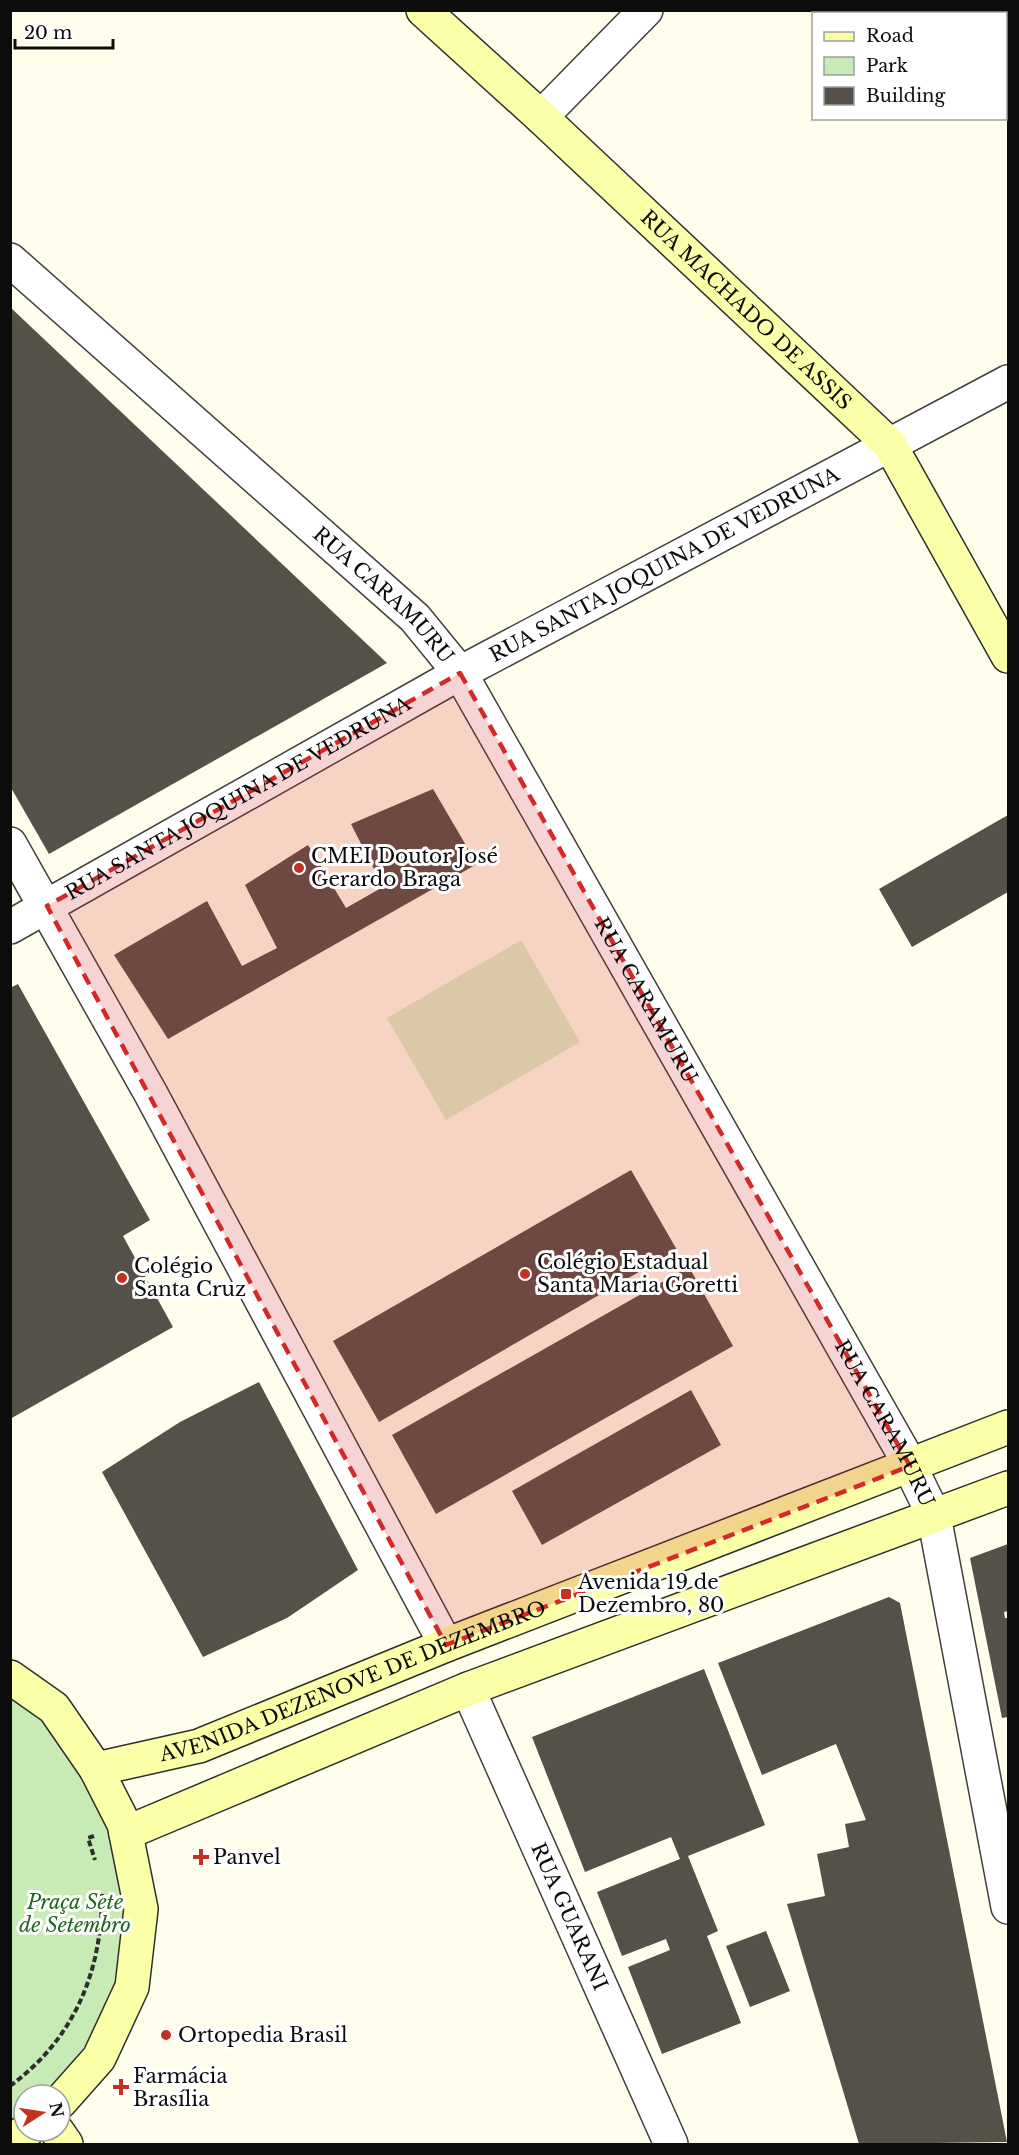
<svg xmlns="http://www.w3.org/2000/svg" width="1019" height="2155" font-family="'Libre Baskerville',serif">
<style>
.green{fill:#c8eab4}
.pitch{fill:#dcf1c6}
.building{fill:#555048}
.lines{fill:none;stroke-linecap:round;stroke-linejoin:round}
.street-casing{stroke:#3f3f3f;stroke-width:36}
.secondary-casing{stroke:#2e2e2e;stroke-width:36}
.path{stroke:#2e2e2e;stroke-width:4;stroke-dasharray:6 3;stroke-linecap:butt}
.street{stroke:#fff;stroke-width:33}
.secondary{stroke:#fbffa7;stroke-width:33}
.marked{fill:#d62828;fill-opacity:0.2;stroke:#d62828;stroke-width:4.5;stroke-dasharray:12 8;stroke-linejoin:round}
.poi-dot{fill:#c13220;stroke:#fff;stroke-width:2}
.labels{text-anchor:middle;stroke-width:6;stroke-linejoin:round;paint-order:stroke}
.street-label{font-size:20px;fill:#0c0c0c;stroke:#fff}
.poi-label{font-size:20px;fill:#0c0c0c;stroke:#fff;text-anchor:start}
.park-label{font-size:20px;font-style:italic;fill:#1e661b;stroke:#fff}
</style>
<rect width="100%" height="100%" fill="#fffeec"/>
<path class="green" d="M 10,1677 L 124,1824 L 132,1987 L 60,2095 L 24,2095 L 24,2131 L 10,2140 Z"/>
<path class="pitch" d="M 521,940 L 580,1042 L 446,1120 L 387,1018 Z"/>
<path class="building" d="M 10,307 L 387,663 L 49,854 L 10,786 Z
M 433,789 L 477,864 L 168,1039 L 114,955 L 207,901 L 242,966 L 277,948 L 245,885 L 308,845 L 346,908 L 383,887 L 351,824 Z
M 1008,815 L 1008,892 L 912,947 L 879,889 Z
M 18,984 L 150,1220 L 123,1236 L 173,1327 L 10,1419 L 10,988 Z
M 631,1170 L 677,1250 L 379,1422 L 333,1341 Z
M 689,1267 L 733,1346 L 436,1514 L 392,1435 Z
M 259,1382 L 358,1570 L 287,1618 L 203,1657 L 102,1472 L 180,1422 Z
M 691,1390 L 721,1445 L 542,1545 L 512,1491 Z
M 1008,1544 L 1008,1611 L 1004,1612 L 1005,1618 L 1008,1618 L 1008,1717 L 1002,1718 L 970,1558 Z
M 889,1597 L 900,1603 L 1007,2142 L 859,2144 L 787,1904 L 825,1896 L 817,1854 L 849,1847 L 845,1824 L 866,1820 L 836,1744 L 762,1775 L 718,1663 Z
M 704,1669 L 765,1825 L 688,1856 L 718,1931 L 707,1936 L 741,2023 L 662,2054 L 628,1967 L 670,1950 L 666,1939 L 622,1956 L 597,1892 L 680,1859 L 671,1837 L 585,1872 L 532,1737 Z
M 766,1931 L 790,1991 L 750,2007 L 726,1946 Z"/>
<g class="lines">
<defs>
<g id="street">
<path d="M 541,117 L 646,10"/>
<path id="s1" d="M 10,260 L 415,618 L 460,673 L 904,1454 L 934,1516 L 1008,1907"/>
<path d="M 10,844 L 151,1094 L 446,1645"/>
<path id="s2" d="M 10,927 L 460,673 L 1008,382"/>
<path id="s3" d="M 468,1689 L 671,2144"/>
</g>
<g id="secondary">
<path id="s4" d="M 423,10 L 541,117 L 890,445 L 1008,656"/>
<path d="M 10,1677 L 54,1708 L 96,1769 L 124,1824 L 141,1909 L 132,1987 L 99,2058 L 60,2102"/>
<path id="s5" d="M 96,1769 L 199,1746 L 446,1645 L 1008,1427"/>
<path d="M 126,1833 L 468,1689 L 1008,1488"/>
<path d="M 57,2131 L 66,2144"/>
<path d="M 10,2140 L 27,2131"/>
</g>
</defs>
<use href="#street" class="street-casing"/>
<use href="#secondary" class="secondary-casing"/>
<path class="path" d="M 94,1836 L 88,1838 L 95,1860
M 10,2086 C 74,2039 102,1972 102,1894"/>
<use href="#street" class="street"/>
<use href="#secondary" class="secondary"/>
</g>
<path class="marked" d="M 460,673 L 910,1466 L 446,1645 L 47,906 Z"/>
<g class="poi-dot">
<circle cx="299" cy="868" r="6"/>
<circle cx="525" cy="1274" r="6"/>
<circle cx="122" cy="1278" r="6"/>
<rect x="560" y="1588" width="12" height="12" rx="3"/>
<path d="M198 1848h6v6h6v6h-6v6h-6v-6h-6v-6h6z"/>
<circle cx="166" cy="2035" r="6"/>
<path d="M118 2078h6v6h6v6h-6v6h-6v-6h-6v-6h6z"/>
</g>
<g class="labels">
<g class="street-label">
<text dy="7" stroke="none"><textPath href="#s4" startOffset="441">RUA MACHADO DE ASSIS</textPath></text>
<text dy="7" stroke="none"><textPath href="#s2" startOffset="748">RUA SANTA JOQUINA DE VEDRUNA</textPath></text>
<text dy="7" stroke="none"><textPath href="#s1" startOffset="502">RUA CARAMURU</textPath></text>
<text dy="7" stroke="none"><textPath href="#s2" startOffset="262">RUA SANTA JOQUINA DE VEDRUNA</textPath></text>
<text dy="7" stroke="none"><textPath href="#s1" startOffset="988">RUA CARAMURU</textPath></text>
<text dy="7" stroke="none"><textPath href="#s1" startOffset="1474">RUA CARAMURU</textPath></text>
<text dy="7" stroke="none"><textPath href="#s5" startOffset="272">AVENIDA DEZENOVE DE DEZEMBRO</textPath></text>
<text dy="7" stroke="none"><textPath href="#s3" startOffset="249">RUA GUARANI</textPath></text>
</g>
<g class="poi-label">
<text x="311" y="863">CMEI Doutor José<tspan x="311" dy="23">Gerardo Braga</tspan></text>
<text x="537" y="1269">Colégio Estadual<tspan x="537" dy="23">Santa Maria Goretti</tspan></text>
<text x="134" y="1273">Colégio<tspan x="134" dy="23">Santa Cruz</tspan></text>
<text x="578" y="1589">Avenida 19 de<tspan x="578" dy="23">Dezembro, 80</tspan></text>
<text x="213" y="1864">Panvel</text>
<text x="178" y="2042">Ortopedia Brasil</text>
<text x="133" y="2083">Farmácia<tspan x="133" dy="23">Brasília</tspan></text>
</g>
<g class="park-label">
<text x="75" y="1909">Praça Sete<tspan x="75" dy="23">de Setembro</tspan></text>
</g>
</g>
<rect width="1019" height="2155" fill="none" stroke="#0c0c0c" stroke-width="24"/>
<rect x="812" y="12" width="195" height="108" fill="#ffffff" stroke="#9e9e9e" stroke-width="1.5"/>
<rect x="824" y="32" width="30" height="9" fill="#fbffa7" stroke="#9e9e9e" stroke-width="1.5"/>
<text x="866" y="42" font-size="18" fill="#0c0c0c">Road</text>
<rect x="824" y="57" width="30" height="18" fill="#c8eab4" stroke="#9e9e9e" stroke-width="1.5"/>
<text x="866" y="72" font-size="18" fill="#0c0c0c">Park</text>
<rect x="824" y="87" width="30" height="18" fill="#555048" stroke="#9e9e9e" stroke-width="1.5"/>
<text x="866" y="102" font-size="18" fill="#0c0c0c">Building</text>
<g transform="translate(42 2113) rotate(78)"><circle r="28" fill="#ffffff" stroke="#9e9e9e" stroke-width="1.5"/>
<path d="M0-4.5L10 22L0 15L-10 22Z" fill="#c13220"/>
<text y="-9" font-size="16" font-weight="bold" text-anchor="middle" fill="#0c0c0c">N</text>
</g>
<path d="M15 39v9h98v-9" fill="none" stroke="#0c0c0c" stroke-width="3"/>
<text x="24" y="39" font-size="18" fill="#0c0c0c" stroke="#ffffff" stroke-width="4.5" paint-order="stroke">20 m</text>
</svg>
